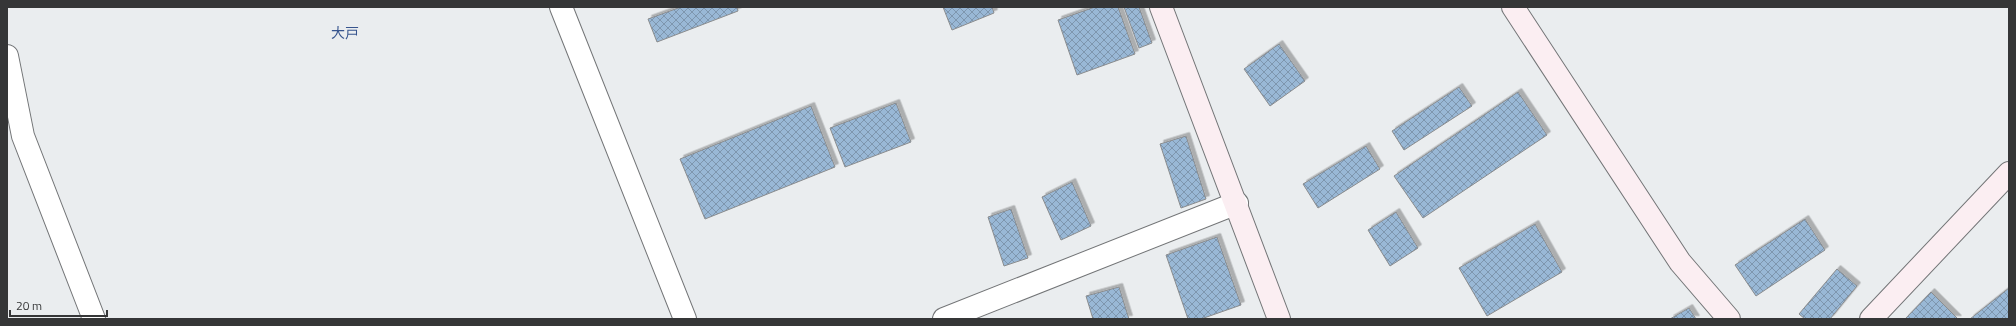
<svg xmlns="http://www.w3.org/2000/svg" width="2016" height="326" font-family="'Titillium Web','Noto Sans JP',sans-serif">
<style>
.building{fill:url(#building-cross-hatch);stroke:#8a8c8e;filter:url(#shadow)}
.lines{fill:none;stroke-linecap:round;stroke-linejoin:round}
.street-casing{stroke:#737577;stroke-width:24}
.secondary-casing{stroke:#737577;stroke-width:24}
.street{stroke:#fff;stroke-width:22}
.secondary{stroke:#fbeef2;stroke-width:22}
.labels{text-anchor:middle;stroke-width:4;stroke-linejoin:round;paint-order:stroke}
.quarter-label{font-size:14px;fill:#37558e;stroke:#eaedef}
</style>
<defs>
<pattern id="building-cross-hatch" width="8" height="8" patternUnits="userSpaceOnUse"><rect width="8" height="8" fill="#99b8d6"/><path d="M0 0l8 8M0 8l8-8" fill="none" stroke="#7e96ae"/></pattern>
<filter id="shadow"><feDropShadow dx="3.5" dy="-3.5" stdDeviation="0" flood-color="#0004"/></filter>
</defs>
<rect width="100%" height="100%" fill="#eaedef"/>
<path class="building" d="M 681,7 L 737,7 L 738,11 L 657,42 L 648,19 Z
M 943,7 L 992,7 L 994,13 L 952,30 Z
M 1095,7 L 1118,7 L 1135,54 L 1077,75 L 1058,20 Z
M 1124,7 L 1139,7 L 1152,43 L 1139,48 Z
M 1279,44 L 1305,81 L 1270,106 L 1244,69 Z
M 1459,87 L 1472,106 L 1404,150 L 1392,131 Z
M 1518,92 L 1547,135 L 1423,218 L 1394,176 Z
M 896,103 L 911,142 L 845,167 L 830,128 Z
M 811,106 L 835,167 L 705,219 L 680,159 Z
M 1186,136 L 1206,199 L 1181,208 L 1160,144 Z
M 1366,146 L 1380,169 L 1318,208 L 1303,184 Z
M 1072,182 L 1091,226 L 1061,240 L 1042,197 Z
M 1011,209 L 1028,258 L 1004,266 L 988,217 Z
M 1396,212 L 1418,248 L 1390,266 L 1368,230 Z
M 1805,219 L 1825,250 L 1756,296 L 1735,265 Z
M 1535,224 L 1562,272 L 1487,316 L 1459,268 Z
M 1217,237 L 1241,305 L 1201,319 L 1188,319 L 1166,255 Z
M 1837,269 L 1857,286 L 1830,319 L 1805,319 L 1799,314 Z
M 1119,287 L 1129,319 L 1093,319 L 1086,296 Z
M 2009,288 L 2009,319 L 1970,319 Z
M 1931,292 L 1958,319 L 1905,319 Z
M 1689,308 L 1696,319 L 1670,319 Z"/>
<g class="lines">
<defs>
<path id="street" d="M 561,7 L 685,319
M 7,56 L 23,136 L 94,319
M 944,319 L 1237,203"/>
<path id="secondary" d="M 1161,7 L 1279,319
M 1513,7 L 1680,262 L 1729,319
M 1871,319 L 2009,173"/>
</defs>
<use href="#street" class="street-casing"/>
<use href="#secondary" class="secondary-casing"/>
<use href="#street" class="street"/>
<use href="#secondary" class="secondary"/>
</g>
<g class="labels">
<g class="quarter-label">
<text x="345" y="38">大戸</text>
</g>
</g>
<rect width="2016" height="326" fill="none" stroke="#353637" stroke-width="16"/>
<path d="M10 310v6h97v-6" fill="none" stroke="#353637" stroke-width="2"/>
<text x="16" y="310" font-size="12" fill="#353637" stroke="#eaedef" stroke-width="3" paint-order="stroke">20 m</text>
</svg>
